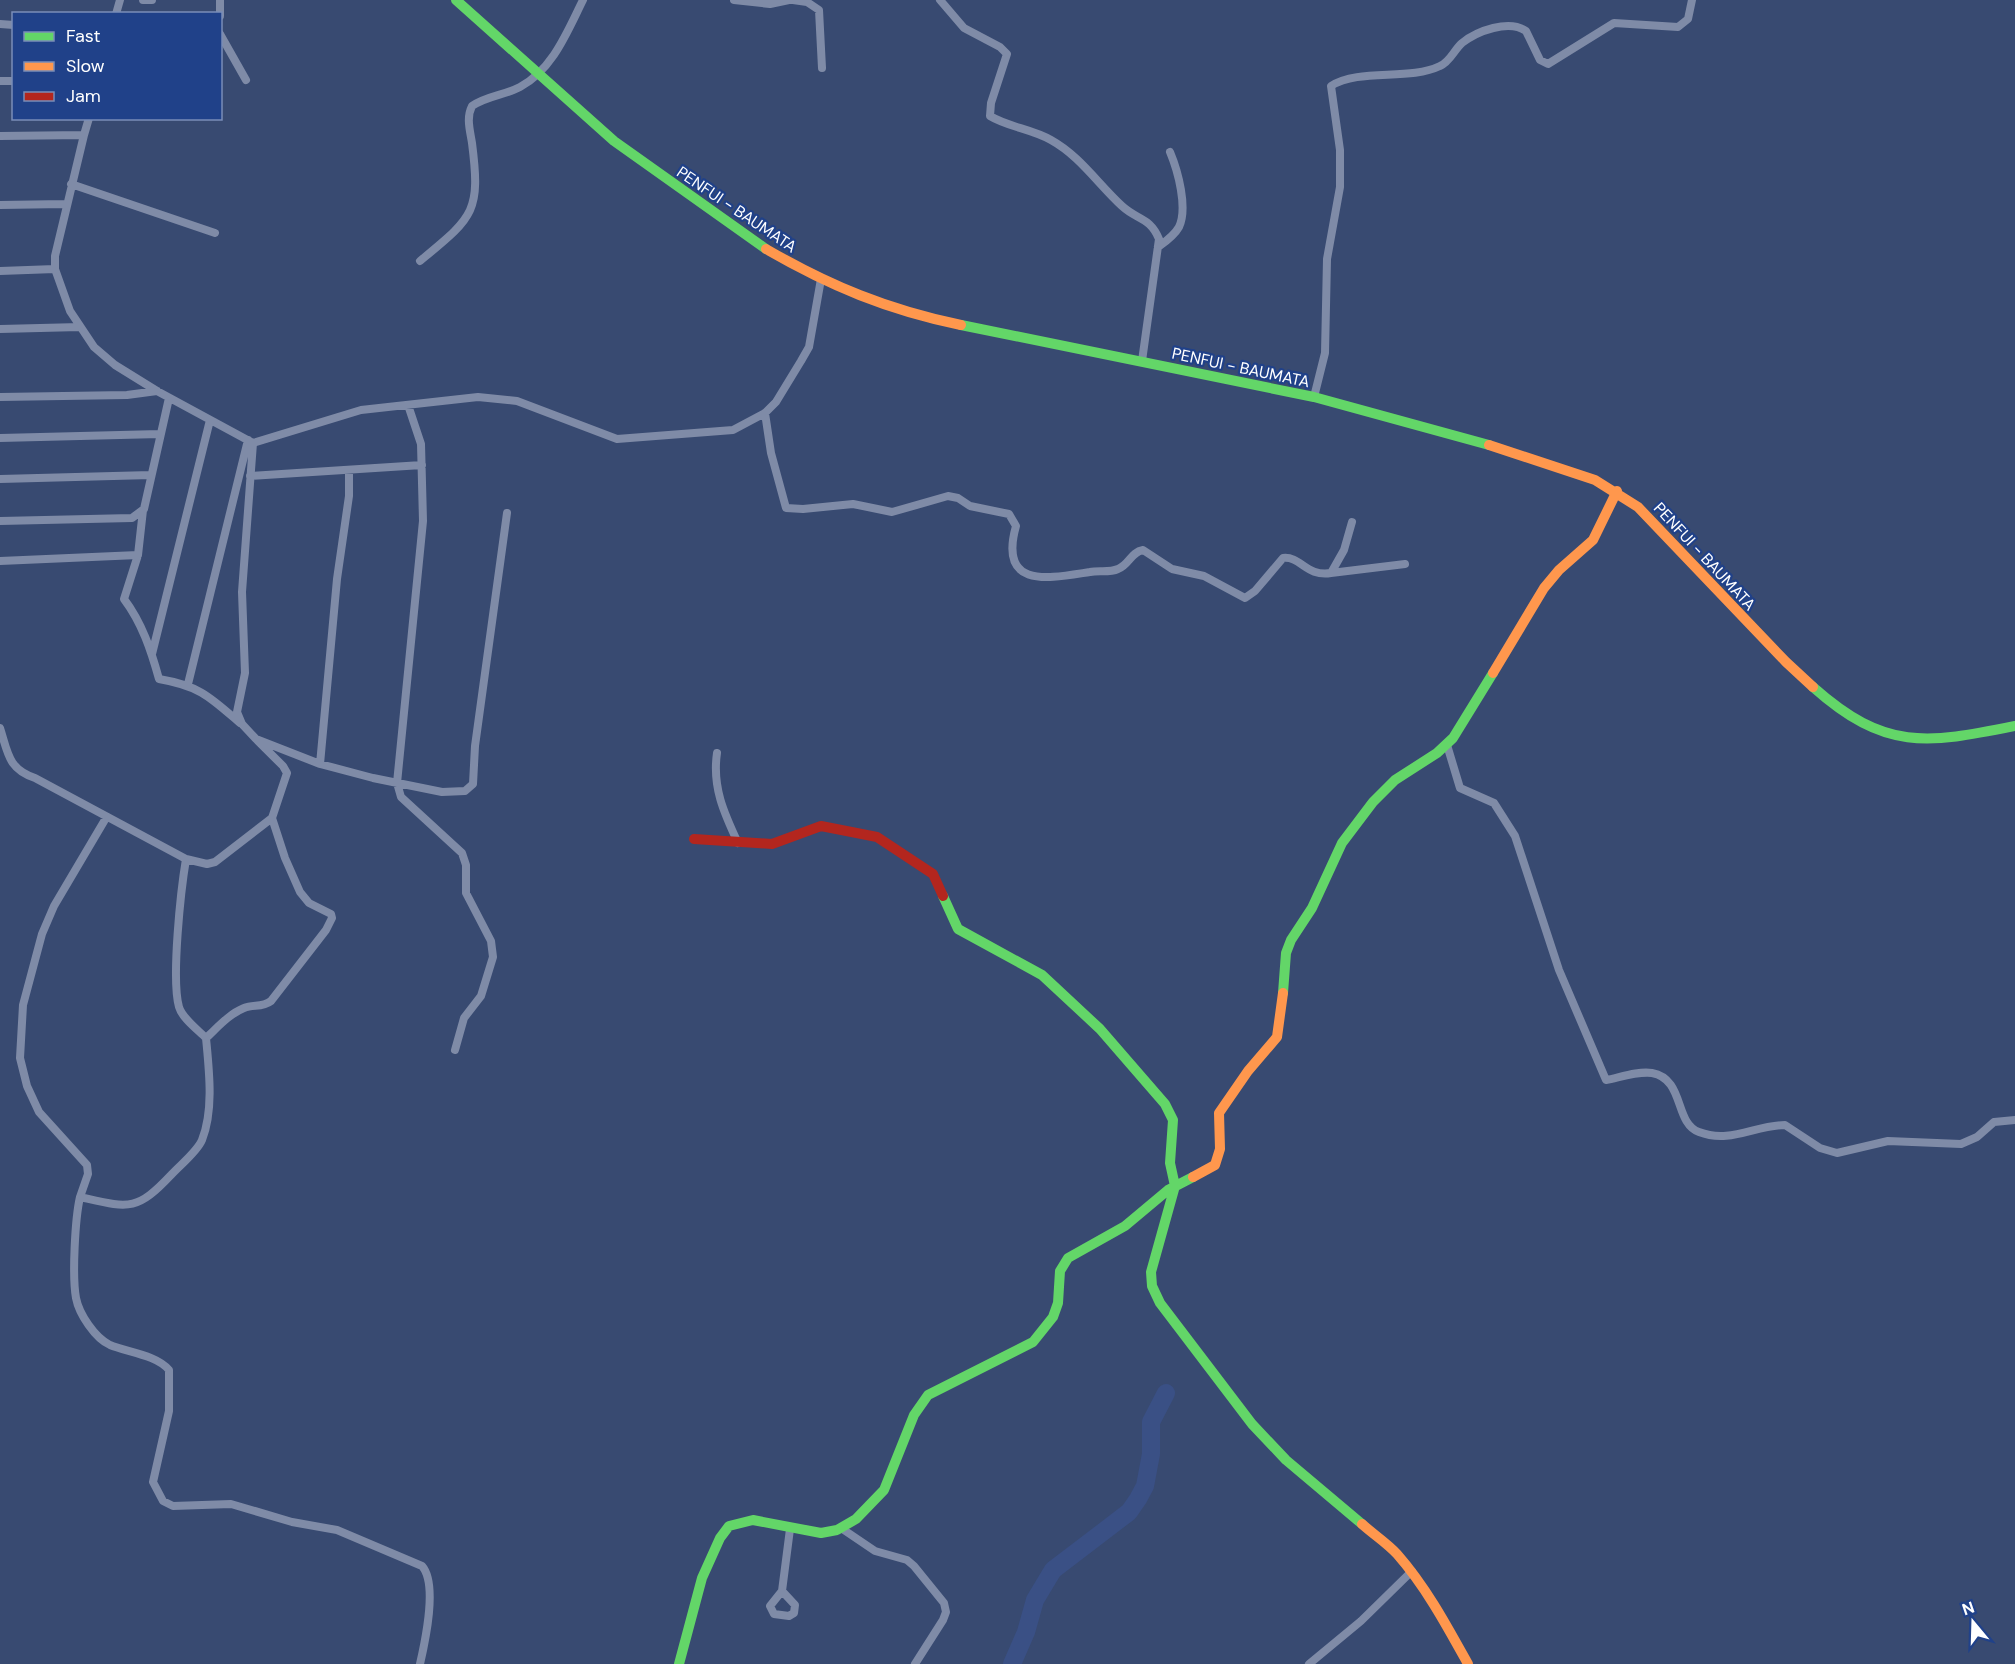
<svg xmlns="http://www.w3.org/2000/svg" width="2015" height="1664" font-family="'DM Sans',sans-serif">
<style>
.lines{fill:none;stroke-linecap:round;stroke-linejoin:round}
.river{stroke:#3a5085;stroke-width:18}
.street{stroke:#7f8ba7;stroke-width:8}
.fast{stroke:#63d668;stroke-width:10}
.slow{stroke:#ff974d;stroke-width:10}
.jam{stroke:#b3261e;stroke-width:10}
.labels{text-anchor:middle;stroke-width:4.5;stroke-linejoin:round;paint-order:stroke}
.street-label{font-size:16px;fill:#fff;stroke:#204189}
</style>
<rect width="100%" height="100%" fill="#384a71"/>
<g class="lines">
<path class="river" d="M 1012,1664 L 1026,1632 L 1035,1600 L 1053,1570 L 1129,1512 L 1138,1499 L 1145,1486 L 1151,1454 L 1151,1422 L 1166,1393"/>
<path class="street" d="M 143,0 L 152,0
M 220,0 L 220,16
M 734,0 L 770,4 L 789,0
M 793,0 L 807,2 L 819,10 L 822,68
M 940,0 L 964,28 L 1000,47 L 1007,54 L 991,103 L 990,116 C 1008,127 1032,129 1051,140 C 1080,156 1098,184 1122,206 C 1137,220 1150,217 1159,239 L 1142,361
M 116,14 L 120,0
M 0,24 L 14,25
M 220,34 L 246,80
M 0,81 L 14,81
M 84,135 L 89,118
M 0,136 L 84,135 L 55,256 L 55,269 L 70,311 L 94,347 L 115,365 L 157,391 L 253,443 L 361,410 L 478,397 L 517,401 L 617,439 L 733,430 L 765,413 L 776,402 L 801,361 L 809,347 L 821,279
M 71,184 L 215,233
M 0,205 L 65,204
M 1158,247 C 1165,242 1174,236 1179,227 C 1188,208 1178,171 1170,152
M 420,261 C 473,217 481,213 472,143 C 470,130 466,118 472,106 C 486,96 505,95 520,87 C 553,69 567,32 583,0
M 0,271 L 55,269
M 0,329 L 80,327
M 0,397 L 127,395 L 157,391
M 1314,397 L 1325,353 L 1327,259 L 1340,187 L 1340,150 L 1331,86 C 1359,68 1409,81 1440,66 C 1450,62 1454,50 1462,43 C 1477,31 1509,19 1526,31 L 1540,60 L 1548,64 L 1614,23 L 1678,27 L 1688,19 L 1692,0
M 408,405 L 421,444 L 423,521 L 397,783 L 401,797 L 462,853 L 466,865 L 466,893 L 491,941 L 493,957 L 481,996 L 464,1018 L 455,1050
M 765,413 L 771,453 L 786,508 L 803,509 L 853,504 L 892,512 L 948,496 L 958,498 L 970,506 L 1009,514 L 1016,526 C 998,590 1050,578 1090,572 C 1099,570 1109,573 1118,569 C 1129,565 1131,552 1143,550 L 1172,569 L 1204,576 L 1245,598 L 1255,591 L 1283,558 C 1301,556 1306,577 1331,573 L 1344,550 L 1352,522
M 0,438 L 160,434
M 253,443 L 242,592 L 245,673 L 237,712 L 242,724 L 256,739 L 320,764 L 373,778 L 442,792 L 465,791 L 473,784 L 475,746 L 507,513
M 250,476 L 422,465
M 0,479 L 151,475
M 0,521 L 132,518 L 144,509 L 169,398
M 138,555 L 124,599 C 142,623 151,650 159,679 C 200,686 210,697 240,723
M 0,561 L 138,555 L 143,510
M 1331,573 L 1405,564
M 152,654 L 210,420
M 188,684 L 248,440
M 0,728 C 8,753 8,769 35,778 L 186,859 C 181,889 171,979 179,1007 C 182,1018 198,1030 206,1038 C 217,1028 229,1014 244,1008 C 253,1004 262,1008 271,1001 L 326,930 L 332,918 L 331,914 L 309,903 L 300,892 L 285,858 L 272,818 L 287,773 L 283,766 L 256,739
M 1447,745 L 1460,788 L 1494,803 L 1515,836 L 1559,970 L 1606,1080 C 1621,1077 1638,1071 1652,1073 C 1685,1079 1674,1123 1699,1132 C 1730,1144 1755,1125 1785,1125 L 1820,1148 L 1837,1153 L 1888,1141 L 1961,1144 L 1977,1137 L 1994,1122 L 2015,1120
M 717,753 C 712,787 724,813 738,843
M 320,764 L 337,579 L 349,496 L 349,470
M 186,859 L 207,864 L 215,862 L 272,818
M 206,1038 C 209,1070 214,1110 202,1140 C 197,1152 180,1165 171,1175 C 136,1212 129,1208 80,1197 C 75,1219 72,1276 76,1298 C 79,1314 95,1338 110,1345 C 127,1352 157,1355 169,1370 L 169,1411 L 153,1482 L 163,1501 L 173,1506 L 231,1504 L 292,1522 L 337,1530 L 422,1566 C 438,1584 425,1642 420,1664
M 80,1197 L 88,1174 L 87,1165 L 39,1112 L 27,1086 L 20,1058 L 23,1005 L 42,934 L 54,906 L 106,818
M 841,1528 L 875,1551 L 907,1560 L 914,1566 L 944,1603 L 946,1612 L 943,1620 L 915,1664
M 782,1591 L 795,1605 L 794,1613 L 789,1616 L 774,1614 L 770,1606 L 782,1591 L 790,1529
M 1309,1664 L 1361,1621 L 1412,1571"/>
<path class="fast" d="M 456,0 L 614,141 L 766,249
M 961,325 L 1314,397 L 1489,445
M 1813,687 C 1885,751 1926,744 2015,726
M 943,896 L 958,929 L 1042,975 L 1100,1029 L 1165,1104 L 1173,1120 L 1170,1163 L 1175,1186 L 1151,1272 L 1152,1286 L 1160,1303 L 1252,1424 L 1286,1460 L 1362,1524
M 1283,993 L 1286,953 L 1291,940 L 1312,908 L 1342,843 L 1373,802 L 1395,780 L 1437,753 L 1453,738 L 1493,673
M 679,1664 L 702,1578 L 720,1538 L 729,1526 L 753,1520 L 821,1533 L 837,1530 L 856,1519 L 884,1490 L 914,1415 L 928,1395 L 1033,1342 L 1053,1317 L 1058,1303 L 1060,1271 L 1068,1258 L 1125,1226 L 1168,1190 L 1193,1177"/>
<path class="slow" d="M 766,249 C 830,286 888,310 961,325
M 1489,445 L 1595,480 L 1638,507 L 1786,662 L 1813,687
M 1493,673 L 1544,588 L 1559,570 L 1593,540 L 1617,491
M 1193,1177 L 1215,1165 L 1220,1149 L 1219,1113 L 1248,1071 L 1277,1037 L 1283,993
M 1362,1524 C 1373,1534 1387,1543 1397,1554 C 1426,1587 1447,1626 1468,1664"/>
<path class="jam" d="M 694,839 L 772,844 L 821,826 L 877,837 L 933,874 L 943,896"/>
</g>
<g class="labels">
<g class="street-label">
<text transform="translate(737 209) rotate(34)" y="6">PENFUI - BAUMATA</text>
<text transform="translate(1241 367) rotate(12)" y="6">PENFUI - BAUMATA</text>
<text transform="translate(1705 556) rotate(47)" y="6">PENFUI - BAUMATA</text>
</g>
</g>
<rect x="12" y="12" width="210" height="108" fill="#204189" stroke="#798db8" stroke-width="1.5"/>
<rect x="24" y="32" width="30" height="9" fill="#63d668" stroke="#798db8" stroke-width="1.5"/>
<text x="66" y="42" font-size="18" fill="#ffffff">Fast</text>
<rect x="24" y="62" width="30" height="9" fill="#ff974d" stroke="#798db8" stroke-width="1.5"/>
<text x="66" y="72" font-size="18" fill="#ffffff">Slow</text>
<rect x="24" y="92" width="30" height="9" fill="#b3261e" stroke="#798db8" stroke-width="1.5"/>
<text x="66" y="102" font-size="18" fill="#ffffff">Jam</text>
<g transform="translate(1973 1622) rotate(341)" stroke="#204189" stroke-width="4.5" paint-order="stroke">
<path d="M0-4.5L10 22L0 15L-10 22Z" fill="#ffffff"/>
<text y="-9" font-size="16" font-weight="bold" text-anchor="middle" fill="#ffffff">N</text>
</g>
</svg>
